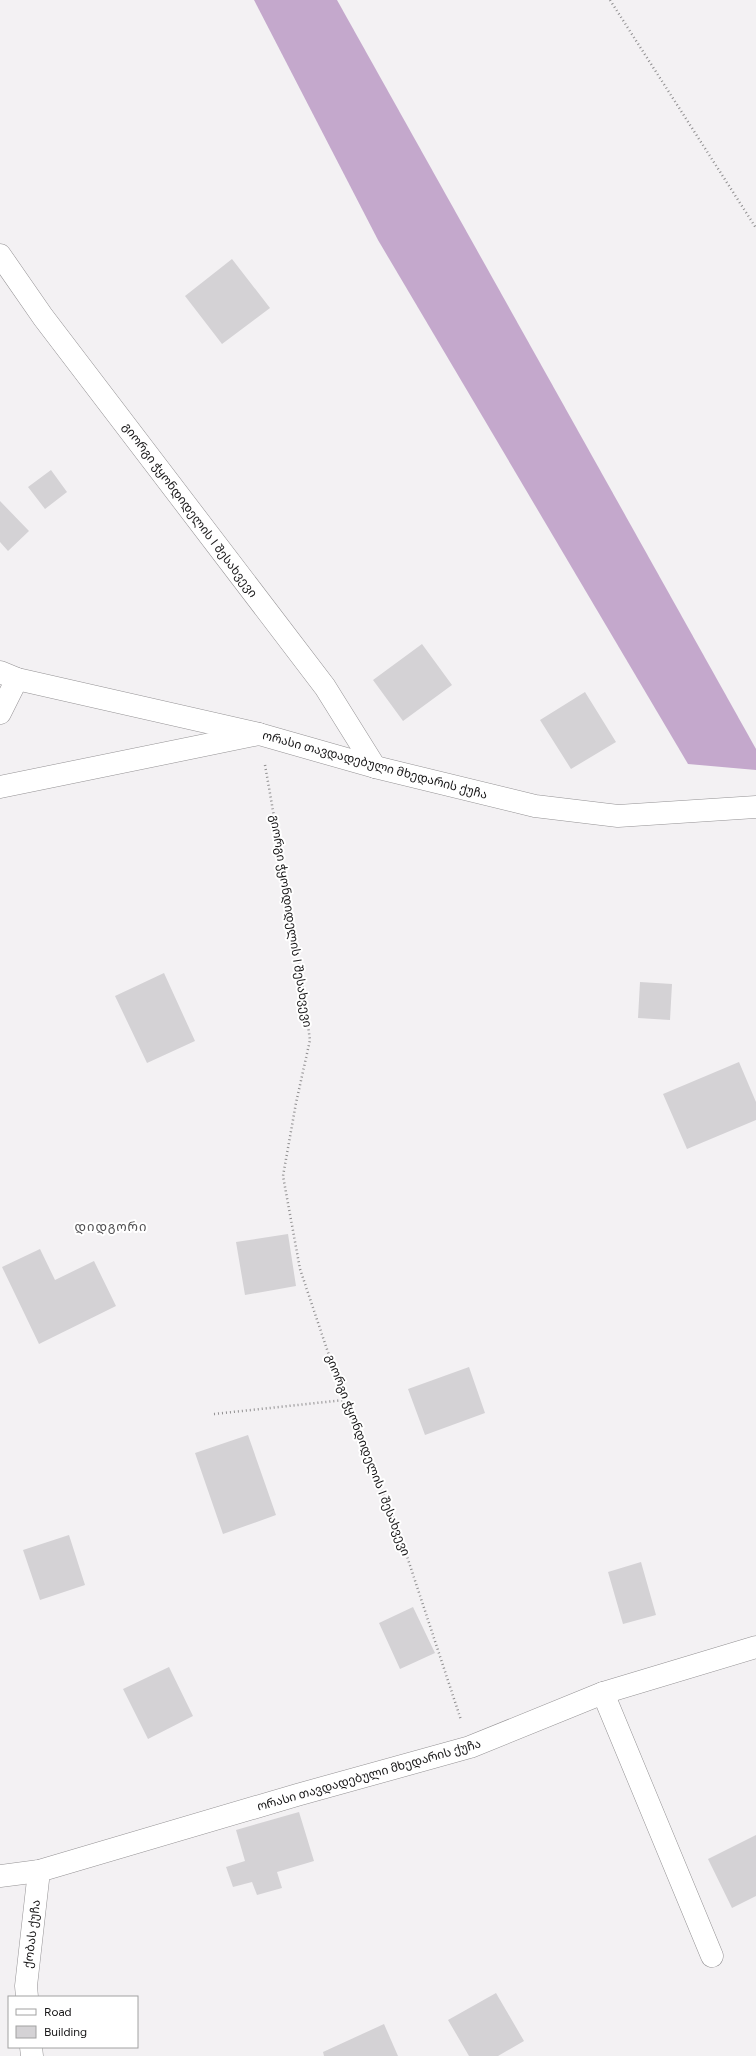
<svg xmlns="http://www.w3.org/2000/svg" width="756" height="2056" font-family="Figtree,'Noto Sans Georgian',sans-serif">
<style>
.forest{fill:#c4a8cc}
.building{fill:#d4d2d5}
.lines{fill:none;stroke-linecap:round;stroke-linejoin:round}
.minor-casing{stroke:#949294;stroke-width:23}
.tertiary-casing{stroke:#949294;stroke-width:23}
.path{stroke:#908f90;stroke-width:2.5;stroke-dasharray:1 3;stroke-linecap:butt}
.minor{stroke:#fff;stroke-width:22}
.tertiary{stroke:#fff;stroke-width:22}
.labels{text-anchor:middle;stroke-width:4;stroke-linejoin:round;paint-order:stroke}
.street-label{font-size:12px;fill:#171617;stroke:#fff}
.neighbourhood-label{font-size:13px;letter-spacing:1px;fill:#504f51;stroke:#fff}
</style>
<rect width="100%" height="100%" fill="#f3f1f3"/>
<path class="forest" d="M 254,0 L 337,0 L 756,749 L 756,770 L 688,764 L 378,240 Z"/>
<path class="building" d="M 232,259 L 270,308 L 222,344 L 185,296 Z
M 51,470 L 67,492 L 45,509 L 28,487 Z
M 0,501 L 29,531 L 8,551 L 0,542 Z
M 422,644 L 452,685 L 403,721 L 373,680 Z
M 585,692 L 616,742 L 571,769 L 540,720 Z
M 164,973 L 195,1041 L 147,1063 L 115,996 Z
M 640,982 L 672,984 L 670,1020 L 638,1018 Z
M 739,1062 L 756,1102 L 756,1120 L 687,1149 L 663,1094 Z
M 288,1234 L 296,1286 L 245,1295 L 236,1242 Z
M 40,1249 L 55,1280 L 94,1261 L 116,1306 L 39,1344 L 2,1267 Z
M 469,1367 L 485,1413 L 425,1435 L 408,1389 Z
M 248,1435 L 276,1515 L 223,1534 L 195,1453 Z
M 69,1535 L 85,1585 L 40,1600 L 23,1550 Z
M 641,1562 L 656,1615 L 623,1624 L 608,1572 Z
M 413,1607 L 435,1653 L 400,1669 L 379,1623 Z
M 169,1667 L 193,1716 L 148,1739 L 123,1689 Z
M 299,1812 L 314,1861 L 277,1872 L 282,1888 L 257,1895 L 252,1882 L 233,1887 L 226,1867 L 245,1861 L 236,1830 Z
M 756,1835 L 756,1896 L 732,1908 L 708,1859 Z
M 496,1993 L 524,2041 L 498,2056 L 469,2056 L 448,2020 Z
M 384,2024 L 398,2056 L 324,2056 L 323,2052 Z"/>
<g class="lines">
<defs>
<path id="minor" d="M 0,255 L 43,317 L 325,687 L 375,767
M 0,713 L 17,679
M 0,787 L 259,734
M 603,1693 L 712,1956
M 27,1997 L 26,1986 L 39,1871
M 31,2047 L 32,2056"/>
<path id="tertiary" d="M 0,672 L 17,679 L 259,734 L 375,767 L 535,806 L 618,816 L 756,807
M 0,1876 L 39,1871 L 297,1795 L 470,1747 L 603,1693 L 756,1647"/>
</defs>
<use href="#minor" class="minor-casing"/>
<use href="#tertiary" class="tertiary-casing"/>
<path class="path" d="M 610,0 L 756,228
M 265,765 L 297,948 L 310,1040 L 296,1103 L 283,1176 L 300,1269 L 344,1400 L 398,1529 L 461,1720
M 214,1414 L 344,1400"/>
<use href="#minor" class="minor"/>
<use href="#tertiary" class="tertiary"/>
</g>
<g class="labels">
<g class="street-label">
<text transform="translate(190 510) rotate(53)" y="4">გიორგი ჭყონდიდელის I შესახვევი</text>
<text transform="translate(375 765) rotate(15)" y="4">ორასი თავდადებული მხედარის ქუჩა</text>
<text transform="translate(291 921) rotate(81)" y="4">გიორგი ჭყონდიდელის I შესახვევი</text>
<text transform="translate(368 1455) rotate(69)" y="4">გიორგი ჭყონდიდელის I შესახვევი</text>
<text transform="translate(369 1775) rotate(-16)" y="4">ორასი თავდადებული მხედარის ქუჩა</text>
<text transform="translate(32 1934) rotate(-83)" y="4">ქობას ქუჩა</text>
</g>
<g class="neighbourhood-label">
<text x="111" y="1231">დიდგორი</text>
</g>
</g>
<rect x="8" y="1996" width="130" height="52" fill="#ffffff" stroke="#a2a2a2"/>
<rect x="16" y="2009" width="20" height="6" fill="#ffffff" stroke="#a2a2a2"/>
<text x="44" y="2016" font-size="12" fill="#171617">Road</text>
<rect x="16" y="2026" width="20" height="12" fill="#d4d2d5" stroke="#a2a2a2"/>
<text x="44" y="2036" font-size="12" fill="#171617">Building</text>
</svg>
